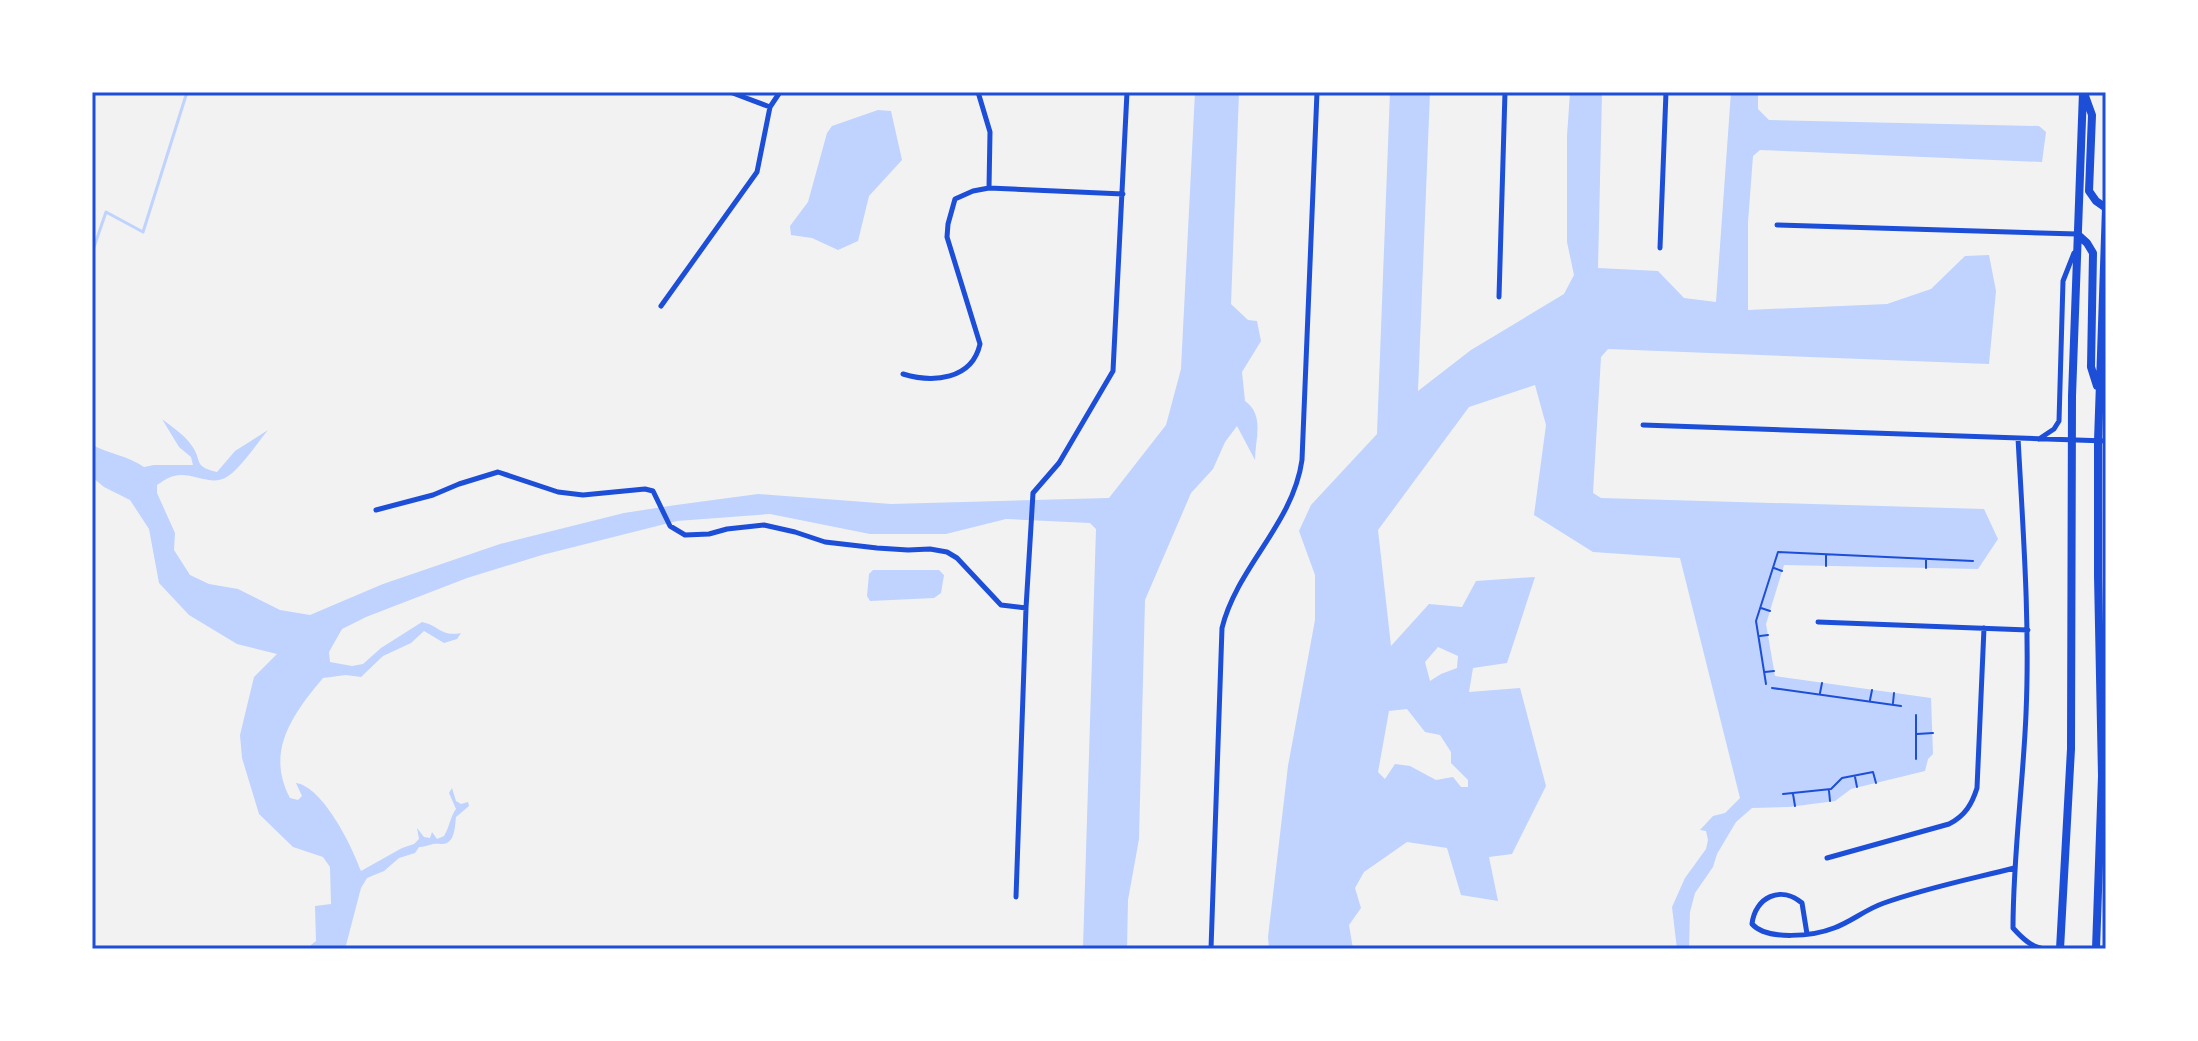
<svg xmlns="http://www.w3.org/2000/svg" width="2198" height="1041" font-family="'Source Sans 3',sans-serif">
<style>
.water{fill:#bfd3fe;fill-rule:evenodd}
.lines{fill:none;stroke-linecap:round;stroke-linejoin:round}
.stream{stroke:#bfd3fe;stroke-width:3}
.path{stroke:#1d4ed8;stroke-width:2}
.minor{stroke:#1d4ed8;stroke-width:5}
.trunk{stroke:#1d4ed8;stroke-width:8}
.neatline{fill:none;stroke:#1d4ed8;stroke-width:3}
</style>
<rect width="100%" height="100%" fill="#f2f2f2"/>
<path class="water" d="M 1195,92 L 1239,92 L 1231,304 L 1248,320 L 1257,321 L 1261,341 L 1242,372 L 1245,401 C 1265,415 1255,439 1255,460 L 1237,426 L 1225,442 L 1213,469 L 1191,493 L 1145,600 L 1139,839 L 1128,900 L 1127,949 L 1083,948 L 1096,529 L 1090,523 L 1006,519 L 946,534 L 870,534 L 770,514 L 677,521 L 542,555 L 467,578 L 366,617 L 342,629 L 329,652 L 330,662 L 352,666 L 363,664 L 381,648 L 422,622 C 440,626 441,637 461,633 L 457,639 L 444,643 L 424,631 L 411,643 L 383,656 L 361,677 L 346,675 L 323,678 C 293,714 265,751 290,798 L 298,800 L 302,796 L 296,783 C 323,787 352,846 361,871 L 402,848 L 414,844 L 419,839 L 417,828 L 424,837 L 430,838 L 432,832 L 437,839 L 444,836 C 450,826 450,817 456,809 L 449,793 L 452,788 L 456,801 L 461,804 L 468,802 L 469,806 L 456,817 C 455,825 455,839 447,843 C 442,845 438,843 433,844 C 428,845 424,847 419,847 L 415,853 L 399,858 L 384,871 L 367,878 L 361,888 L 345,949 L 306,949 L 316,941 L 315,906 L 331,904 L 330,867 L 323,857 L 293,847 L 259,814 L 242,758 L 240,735 L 254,677 L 277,654 L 237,644 L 189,615 L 159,583 L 149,529 L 130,500 L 104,487 L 92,477 L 92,445 C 110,454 128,456 144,467 L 154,465 L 193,465 L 191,457 L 179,447 L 162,419 C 172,427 185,435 192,446 C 203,461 192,466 217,472 L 235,451 L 268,430 C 258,442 239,471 225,478 C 210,486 190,471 174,476 C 168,477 162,482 157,485 L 157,493 L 175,533 L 174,550 L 190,575 L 209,584 L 238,589 L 280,610 L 310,615 L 383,584 L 500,544 L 624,513 L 676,505 L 758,494 L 891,504 L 1109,498 L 1166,425 L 1181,369 Z
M 1390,92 L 1430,92 L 1418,391 L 1471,350 L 1564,294 L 1574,275 L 1567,242 L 1567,136 L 1570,92 L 1602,92 L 1598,268 L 1658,271 L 1684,298 L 1716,302 L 1731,92 L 1758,92 L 1758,109 L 1769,120 L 2039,126 L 2046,132 L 2042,162 L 1760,150 L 1753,156 L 1748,222 L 1748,310 L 1887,304 L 1931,289 L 1965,256 L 1989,255 L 1996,291 L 1989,364 L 1608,349 L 1601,357 L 1593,493 L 1601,498 L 1984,509 L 1998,539 L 1978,569 L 1784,565 L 1766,624 L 1775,676 L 1931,698 L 1933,754 L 1928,759 L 1925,771 L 1851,789 L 1835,801 L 1789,807 L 1752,808 L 1736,822 L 1717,854 L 1713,867 L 1695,893 L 1690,912 L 1689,949 L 1677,949 L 1672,907 L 1685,878 L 1706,849 L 1708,840 L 1706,831 L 1700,830 L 1713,816 L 1725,813 L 1740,798 L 1680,558 L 1593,552 L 1534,515 L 1546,425 L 1535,385 L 1469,407 L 1378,530 L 1391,646 L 1429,604 L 1462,607 L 1476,581 L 1535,577 L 1507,663 L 1473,668 L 1469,692 L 1520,688 L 1546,786 L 1512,854 L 1489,857 L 1498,901 L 1461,895 L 1447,848 L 1407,842 L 1364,872 L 1355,888 L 1361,908 L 1349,925 L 1353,949 L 1269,949 L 1268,937 L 1288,766 L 1315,620 L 1315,575 L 1299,531 L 1311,505 L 1377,434 ZM 1438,647 L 1458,656 L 1457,668 L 1441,674 L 1430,681 L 1425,662 ZM 1407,709 L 1425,732 L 1440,735 L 1451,752 L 1451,763 L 1468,780 L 1468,787 L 1461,787 L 1453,777 L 1436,780 L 1410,766 L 1395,764 L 1385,779 L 1378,772 L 1389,711 Z
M 878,110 L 891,111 L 902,160 L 869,196 L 858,241 L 838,250 L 812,238 L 791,235 L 790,226 L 808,202 L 827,133 L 832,126 Z
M 873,570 L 939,570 L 944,575 L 941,593 L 934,598 L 870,601 L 867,596 L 869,574 Z"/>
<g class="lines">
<path class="stream" d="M 92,246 L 94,247 L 106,212 L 143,232 L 187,92"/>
<path class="path" d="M 1826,566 L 1826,555
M 1774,568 L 1782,571
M 1926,568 L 1926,560
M 1761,608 L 1770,611
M 1760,636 L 1768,635
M 1765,672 L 1774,671
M 1766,684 L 1756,621 L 1778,552 L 1973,561
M 1772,688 L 1901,706
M 1820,693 L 1822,683
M 1870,700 L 1872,690
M 1893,703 L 1894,693
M 1916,715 L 1916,759
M 1917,734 L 1933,733
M 1855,777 L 1857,787
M 1829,791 L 1830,801
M 1783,794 L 1831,789 L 1842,778 L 1873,772 L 1876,783
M 1793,794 L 1795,806"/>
<path class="minor" d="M 730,92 L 770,107
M 978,92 L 990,132 L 989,188
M 1777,225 L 2077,234
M 1660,248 L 1666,92
M 1499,297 L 1505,92
M 661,306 L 757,172 L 770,107 L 780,92
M 903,374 C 933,383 972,380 980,344 L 947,237 L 948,224 L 955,199 L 973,191 L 989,188 L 1123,194
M 1643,425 L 2106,441
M 2018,438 C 2023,530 2030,622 2026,714 C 2023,786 2013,856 2013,928 C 2022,938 2032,948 2046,949
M 2039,439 L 2054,429 L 2059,421 L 2063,281 L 2074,253
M 376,510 L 433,495 L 459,484 L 498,472 L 558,492 L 583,495 L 645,489 L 653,491 L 670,526 L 685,535 L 709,534 L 727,529 L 764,525 L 795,532 L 825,542 L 877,548 L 908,550 L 930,549 L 947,552 L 957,558 L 1001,605 L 1026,608
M 1818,622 L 2028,630
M 1827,858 L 1949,824 C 1965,816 1972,804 1977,788 L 1984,628
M 1016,897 L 1026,608 L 1033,493 L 1059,463 L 1113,371 L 1127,92
M 1807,934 L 1802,903 C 1781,885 1755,897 1752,924 C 1767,941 1814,936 1834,928 C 1851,922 1866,909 1884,903 C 1926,888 1971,879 2014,868
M 1211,949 L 1222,628 C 1237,567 1293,524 1302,460 L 1317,92
M 2091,949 L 2106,948"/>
<path class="trunk" d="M 2084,93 L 2092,115 L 2089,191 L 2096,201 L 2106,208
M 2077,234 L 2087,243 L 2093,253 L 2091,367 L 2097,386
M 2060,949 L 2071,749 L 2072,396 L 2083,92
M 2096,949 L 2102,776 L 2098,576 L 2098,441 L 2106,208"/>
</g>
<rect width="2198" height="1041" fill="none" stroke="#ffffff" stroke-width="188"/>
<rect x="94" y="94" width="2010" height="853" class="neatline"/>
</svg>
